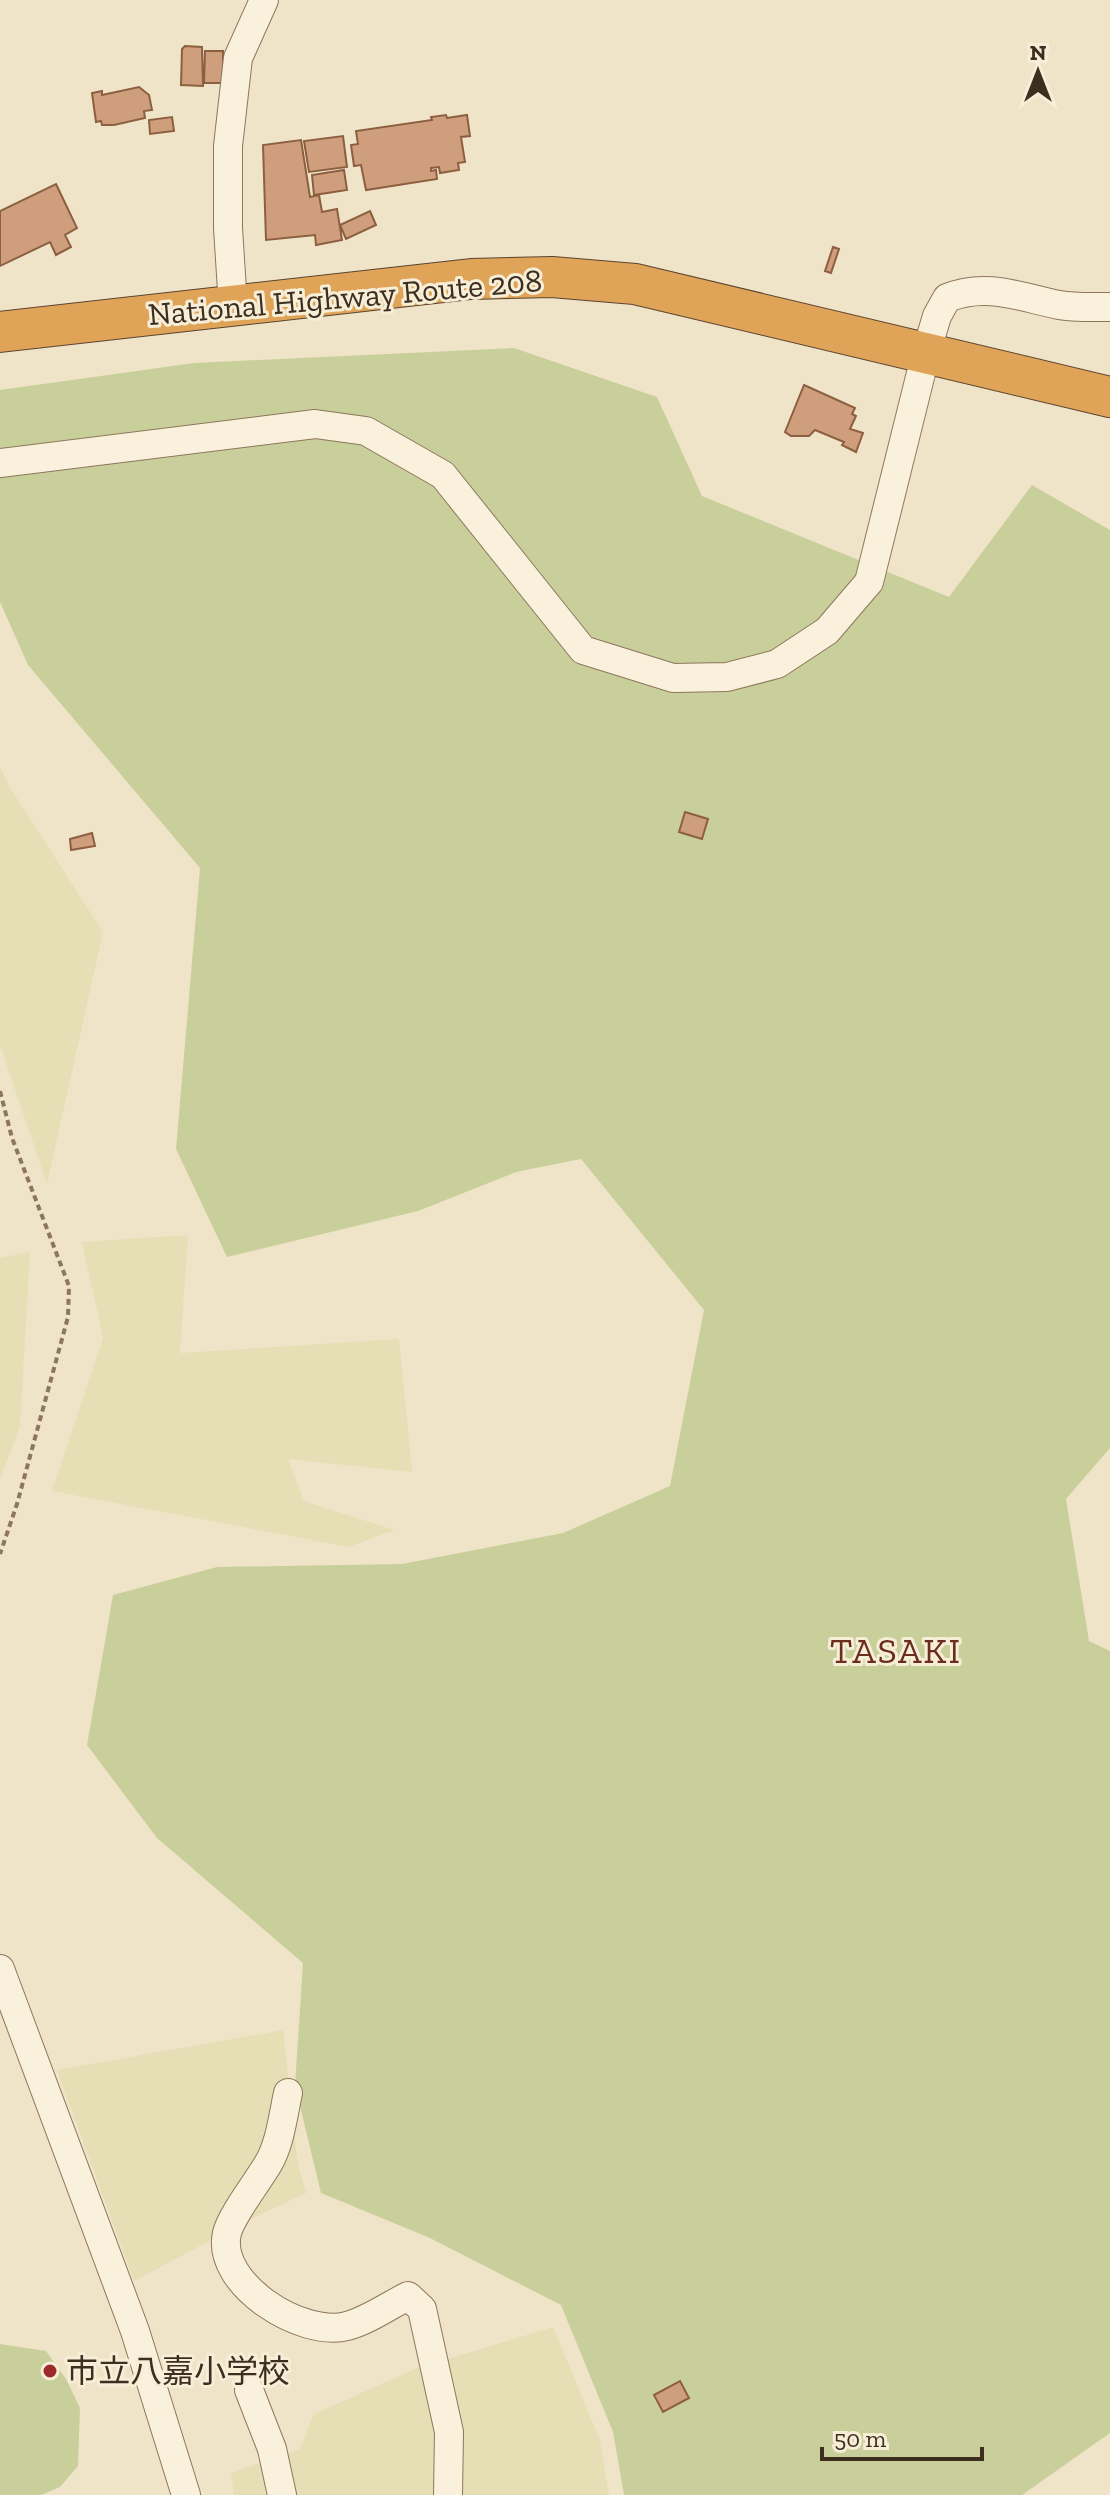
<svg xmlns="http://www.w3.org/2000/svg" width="1110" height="2495" font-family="'Zilla Slab','Noto Sans JP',serif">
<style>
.farmland{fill:#e6deb5}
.green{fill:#c9cf9b}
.building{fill:#cf9f7d;stroke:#8d5f41;stroke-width:2}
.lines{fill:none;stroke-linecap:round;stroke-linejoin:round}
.minor-casing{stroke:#8d765c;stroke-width:30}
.highway-casing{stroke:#5b4430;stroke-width:42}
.path{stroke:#8d765c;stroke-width:4;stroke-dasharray:6 4;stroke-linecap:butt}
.minor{stroke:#faf1dc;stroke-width:28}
.highway{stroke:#e0a458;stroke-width:40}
.poi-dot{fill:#9e2a2b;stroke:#f7eed8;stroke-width:3}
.labels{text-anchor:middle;stroke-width:6;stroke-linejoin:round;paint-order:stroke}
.street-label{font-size:32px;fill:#3d2e20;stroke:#f7eed8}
.poi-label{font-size:32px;fill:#3d2e20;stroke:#f7eed8;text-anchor:start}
.quarter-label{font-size:36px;letter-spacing:2px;fill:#6b2e1e;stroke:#f7eed8}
</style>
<rect width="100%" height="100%" fill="#f0e4c8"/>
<path class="farmland" d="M 0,766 L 9,786 L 103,932 L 47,1184 L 0,1045 Z
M 188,1235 L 180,1353 L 399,1339 L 412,1472 L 288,1459 L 304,1501 L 394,1530 L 349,1547 L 52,1491 L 103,1338 L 82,1242 Z
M 30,1252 L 20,1426 L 0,1480 L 0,1258 Z
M 283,2030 L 298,2165 L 306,2193 L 255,2217 L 134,2281 L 57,2070 Z
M 553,2327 L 600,2440 L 609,2495 L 234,2495 L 231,2473 L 300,2449 L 314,2414 L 415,2369 Z"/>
<path class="green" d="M 514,348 L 657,397 L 702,496 L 949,597 L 1032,485 L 1110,530 L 1110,1448 L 1066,1499 L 1089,1641 L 1110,1651 L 1110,2433 L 1022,2495 L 624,2495 L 613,2432 L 561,2305 L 430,2238 L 321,2193 L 295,2085 L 303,1963 L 157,1838 L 87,1745 L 113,1595 L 217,1567 L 402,1564 L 563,1533 L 670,1486 L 704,1310 L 581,1159 L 516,1172 L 418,1211 L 227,1257 L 176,1149 L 200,868 L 28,665 L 0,602 L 0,390 L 194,363 Z
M 0,2344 L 46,2351 L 66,2379 L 80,2408 L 78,2466 L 60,2487 L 41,2495 L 0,2495 Z"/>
<path class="building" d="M 185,46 L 202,47 L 203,86 L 181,85 L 182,49 Z
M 205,51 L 223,51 L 223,83 L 204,83 Z
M 139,87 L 149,95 L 152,110 L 144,111 L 145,118 L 114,125 L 102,125 L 101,121 L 96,122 L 92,93 L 102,91 L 102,95 Z
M 446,115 L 447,118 L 467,115 L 470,136 L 461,137 L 465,162 L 458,163 L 459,170 L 440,173 L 439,167 L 431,168 L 431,171 L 436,170 L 437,179 L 366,190 L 361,165 L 354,166 L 351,145 L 358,144 L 356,131 L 432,120 L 431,117 Z
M 172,117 L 174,131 L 150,134 L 149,120 Z
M 343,136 L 347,167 L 309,172 L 304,141 Z
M 301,140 L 310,197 L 319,195 L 322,212 L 337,209 L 342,240 L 316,245 L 315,235 L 266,240 L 263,145 Z
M 344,170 L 347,190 L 314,195 L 312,175 Z
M 56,184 L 77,228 L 65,235 L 71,247 L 56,255 L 50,242 L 0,266 L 0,211 Z
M 370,211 L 376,225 L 346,239 L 340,225 Z
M 833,247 L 839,249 L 831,273 L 825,271 Z
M 804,385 L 855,408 L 852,414 L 856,416 L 850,429 L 863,433 L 856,452 L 842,445 L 844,442 L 815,430 L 809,436 L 791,436 L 785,432 Z
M 685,812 L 708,819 L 702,839 L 679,832 Z
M 92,833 L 95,846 L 71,850 L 70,839 Z
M 680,2381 L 689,2398 L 663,2412 L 654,2395 Z"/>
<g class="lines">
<defs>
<path id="minor" d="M 233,306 L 228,228 L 228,146 L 238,58 L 264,0
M 0,463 L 315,424 L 366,431 L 443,475 L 583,650 L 673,678 L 727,677 L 777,664 L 827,631 L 869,582 L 926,353 L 937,316 L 947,298 C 986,282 1020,297 1059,305 C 1075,308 1094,307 1110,307
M 0,1969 L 135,2331 L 186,2495
M 288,2093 C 283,2116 280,2144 268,2164 C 258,2181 231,2216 227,2233 C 215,2284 302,2338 347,2326 C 367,2321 388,2306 408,2296 L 422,2309 L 449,2432 L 448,2495
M 249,2390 L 272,2449 L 282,2495"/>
<path id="highway" d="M 0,332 L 471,279 L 552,277 L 635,284 L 1110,397"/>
</defs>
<use href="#minor" class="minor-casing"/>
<use href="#highway" class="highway-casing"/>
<path class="path" d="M 0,1091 L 12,1138 L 69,1286 L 68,1317 L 17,1504 L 0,1554"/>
<use href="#minor" class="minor"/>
<use href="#highway" class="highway"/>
</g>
<circle class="poi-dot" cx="50" cy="2371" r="8"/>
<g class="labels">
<g class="street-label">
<text transform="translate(345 297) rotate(-5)" y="11">National Highway Route 208</text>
</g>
<g class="poi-label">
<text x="66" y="2382">市立八嘉小学校</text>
</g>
<g class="quarter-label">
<text x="896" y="1663">TASAKI</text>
</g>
</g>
<g transform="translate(1038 72)" stroke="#f7eed8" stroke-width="6" paint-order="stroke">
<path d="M0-6L14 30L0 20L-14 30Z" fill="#3d2e20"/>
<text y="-12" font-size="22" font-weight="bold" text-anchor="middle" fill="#3d2e20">N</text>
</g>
<path d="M822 2447v12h160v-12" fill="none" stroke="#3d2e20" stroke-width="4"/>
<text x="834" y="2447" font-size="24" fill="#3d2e20" stroke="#f7eed8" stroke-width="6" paint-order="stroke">50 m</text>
</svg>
